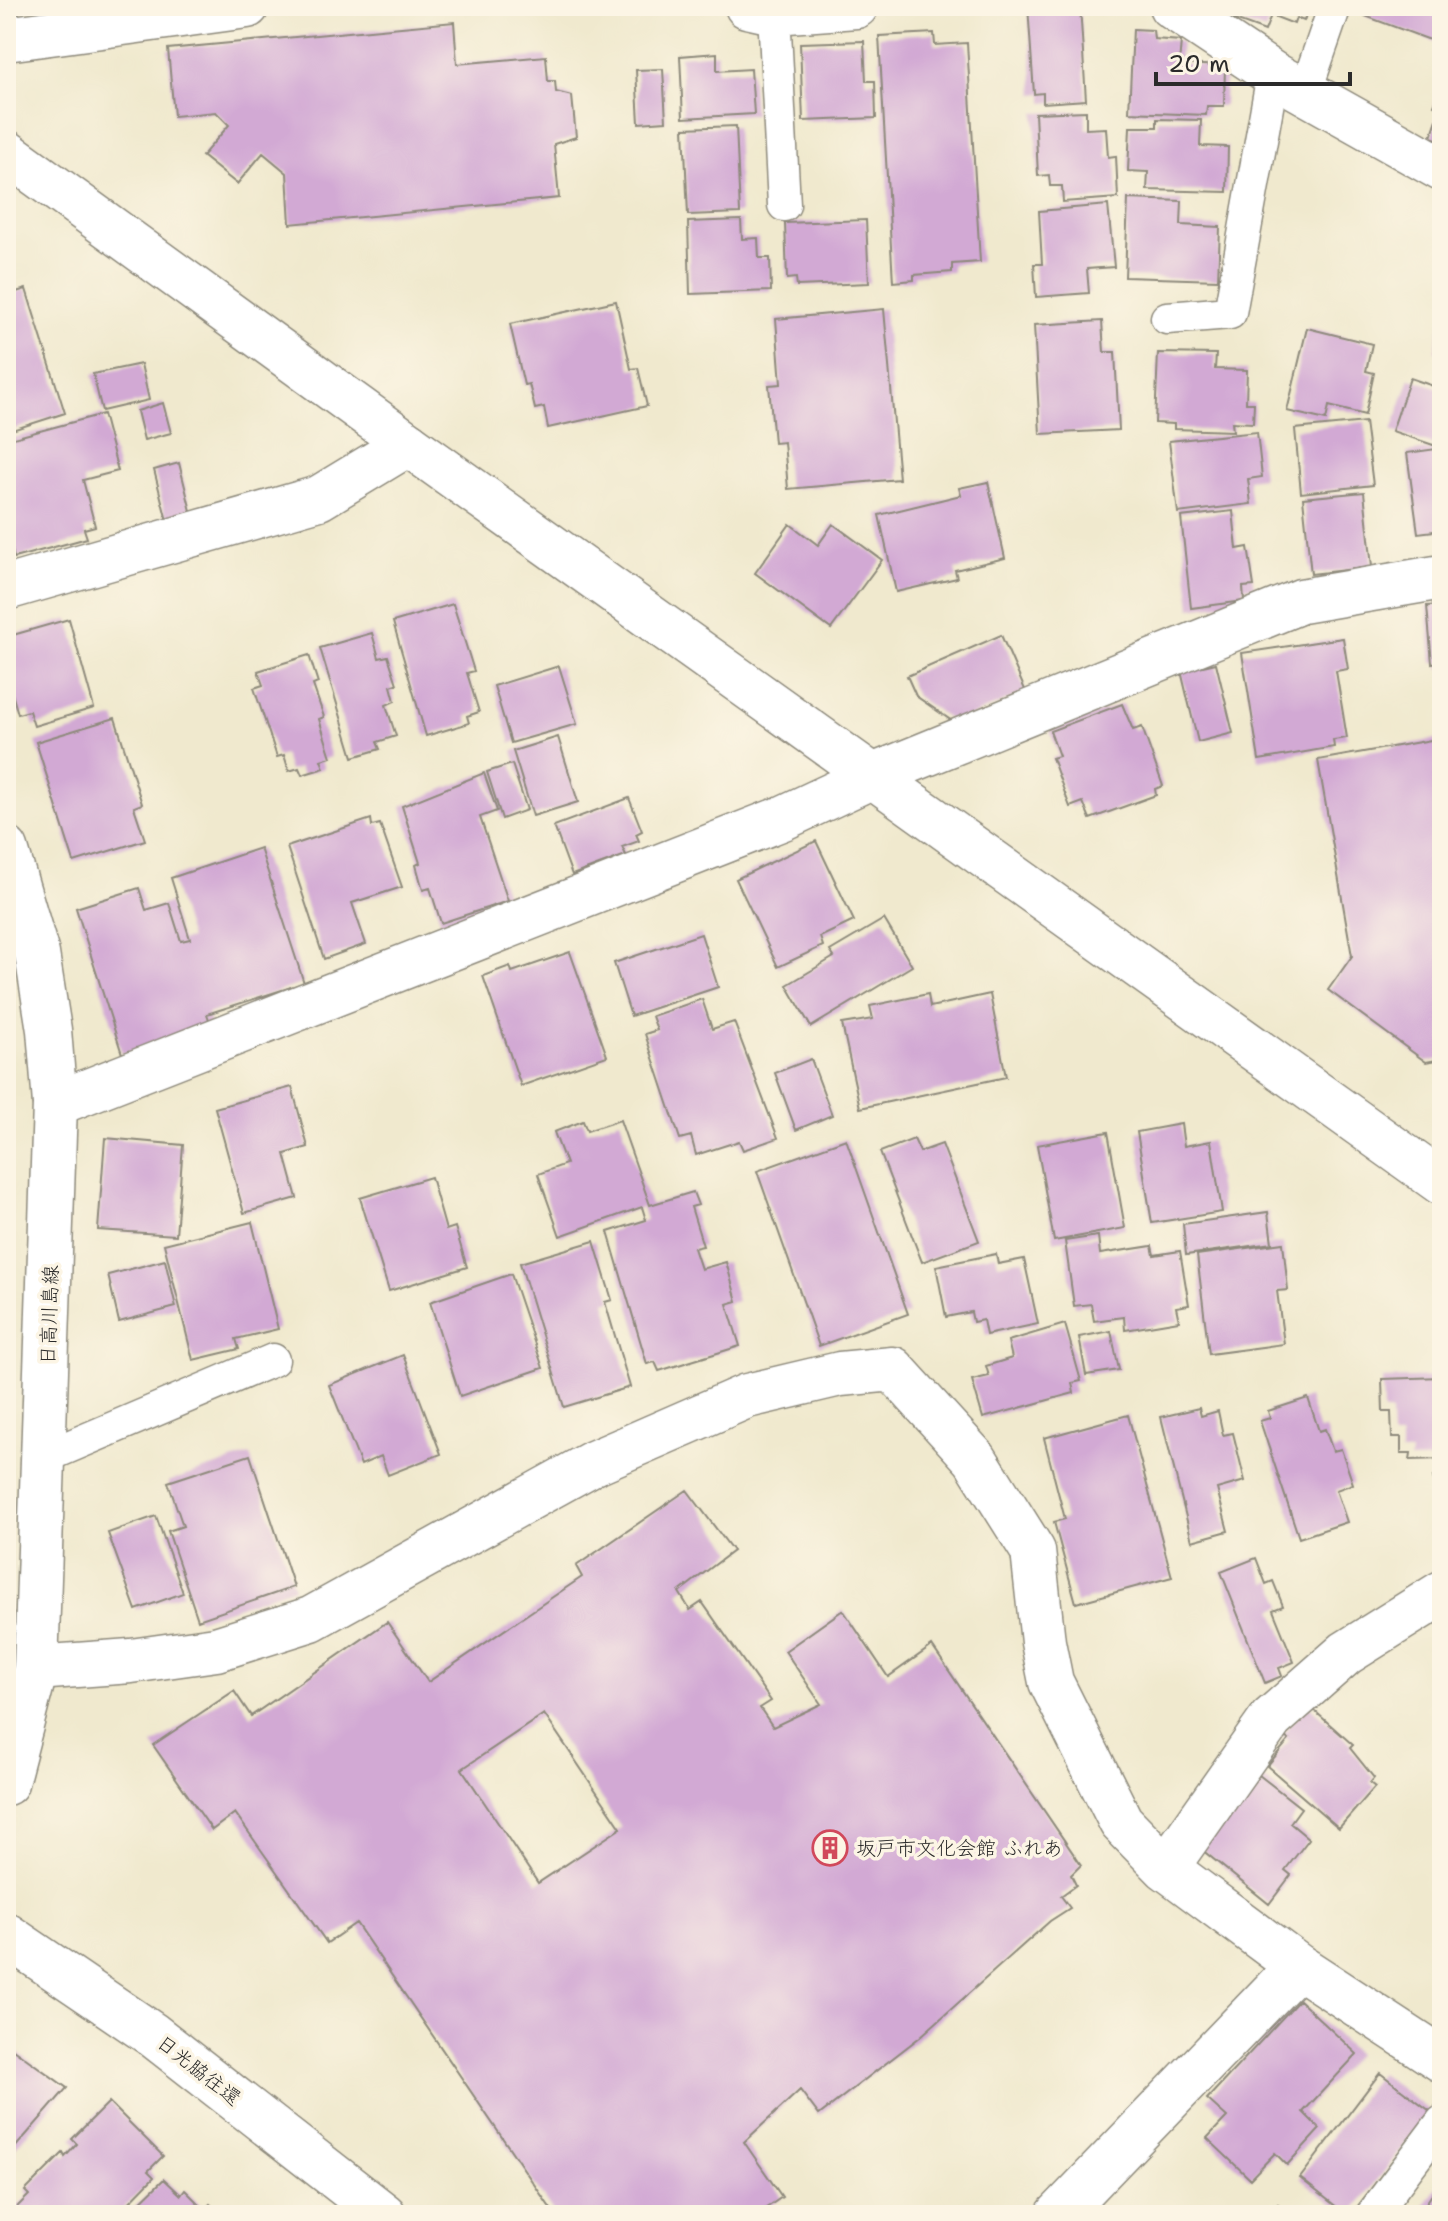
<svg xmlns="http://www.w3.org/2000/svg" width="1448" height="2221" font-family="'Shantell Sans','Klee One',sans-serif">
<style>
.building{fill:#d2a9d4;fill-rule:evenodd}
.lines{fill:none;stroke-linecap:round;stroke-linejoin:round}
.service-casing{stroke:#8e8a7c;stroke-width:35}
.minor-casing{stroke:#8e8a7c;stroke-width:47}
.tertiary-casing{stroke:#8e8a7c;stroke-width:47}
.primary-casing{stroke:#8e8a7c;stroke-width:47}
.service{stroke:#fff;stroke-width:32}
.minor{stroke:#fff;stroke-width:44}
.tertiary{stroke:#fff;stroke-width:44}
.primary{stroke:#fff;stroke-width:44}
.labels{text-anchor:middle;stroke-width:7;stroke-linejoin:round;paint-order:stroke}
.street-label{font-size:20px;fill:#2b2b2b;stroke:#fcf5e5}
.poi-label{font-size:20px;fill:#2b2b2b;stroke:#fcf5e5;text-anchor:start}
</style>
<rect width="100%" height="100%" fill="#fcf5e5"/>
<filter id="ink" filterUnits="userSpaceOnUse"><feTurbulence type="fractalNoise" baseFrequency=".0125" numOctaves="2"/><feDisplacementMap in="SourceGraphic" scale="16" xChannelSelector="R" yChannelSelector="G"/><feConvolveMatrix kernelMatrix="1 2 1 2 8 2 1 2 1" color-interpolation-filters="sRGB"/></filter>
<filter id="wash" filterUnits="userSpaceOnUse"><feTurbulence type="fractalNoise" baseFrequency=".006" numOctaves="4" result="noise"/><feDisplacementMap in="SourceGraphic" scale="32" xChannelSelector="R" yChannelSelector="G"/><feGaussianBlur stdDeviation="1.8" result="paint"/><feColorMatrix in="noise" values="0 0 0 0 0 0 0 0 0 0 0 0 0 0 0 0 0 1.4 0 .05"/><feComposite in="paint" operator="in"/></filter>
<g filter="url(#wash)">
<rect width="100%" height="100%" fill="#f0e9ce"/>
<g id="blocks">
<path class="building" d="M 1028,6 L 1080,6 L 1086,100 L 1043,103 L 1043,93 L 1034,94 Z
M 1221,6 L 1309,6 L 1304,21 L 1296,18 L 1294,24 L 1271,15 L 1265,31 L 1218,14 Z
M 1369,6 L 1442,6 L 1441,44 L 1365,16 Z
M 454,22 L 457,64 L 546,56 L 548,81 L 555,81 L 556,92 L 572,96 L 576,137 L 554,144 L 559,198 L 290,224 L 287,173 L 263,153 L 237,184 L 202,156 L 229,125 L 216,112 L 174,116 L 168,49 Z
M 1133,29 L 1153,30 L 1154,39 L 1181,41 L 1179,64 L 1225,66 L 1224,106 L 1207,106 L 1206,115 L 1129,112 Z
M 934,33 L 935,45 L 967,43 L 980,262 L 952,264 L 952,272 L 914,275 L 914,280 L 893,282 L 879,36 Z
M 864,41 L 866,81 L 875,81 L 876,118 L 803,121 L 800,43 Z
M 717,53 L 717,71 L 751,69 L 754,114 L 683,118 L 680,56 Z
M 663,69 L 666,121 L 639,123 L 636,70 Z
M 1442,86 L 1442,141 L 1431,137 L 1441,108 L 1434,105 Z
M 1086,111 L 1086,129 L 1106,128 L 1108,157 L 1116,156 L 1118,198 L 1063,202 L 1062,186 L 1050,186 L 1049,175 L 1038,176 L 1035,113 Z
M 1157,119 L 1201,120 L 1200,146 L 1228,147 L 1227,192 L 1147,190 L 1148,172 L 1128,171 L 1130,127 L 1157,127 Z
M 736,126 L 740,213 L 688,215 L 684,128 Z
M 1128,199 L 1182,201 L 1181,225 L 1220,227 L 1218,280 L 1125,277 Z
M 1108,205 L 1114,267 L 1087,269 L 1089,293 L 1036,297 L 1034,264 L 1042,264 L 1039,211 Z
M 741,220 L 742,239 L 758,238 L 759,258 L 770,258 L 771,291 L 690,294 L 688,222 Z
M 866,220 L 869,283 L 797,286 L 796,278 L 787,279 L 785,223 Z
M 26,289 L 65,413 L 6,432 L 6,295 Z
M 616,301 L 631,369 L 638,368 L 647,406 L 548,428 L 544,407 L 535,409 L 529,384 L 524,385 L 510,324 Z
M 884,309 L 899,479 L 788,489 L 784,442 L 774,443 L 769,385 L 781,384 L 776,319 Z
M 1102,321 L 1104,352 L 1115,352 L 1119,430 L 1040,434 L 1034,325 Z
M 1441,323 L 1442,323 L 1442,353 L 1435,351 Z
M 1307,328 L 1372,344 L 1366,371 L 1374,373 L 1365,415 L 1329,406 L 1326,420 L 1287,411 Z
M 1158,353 L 1216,354 L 1215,369 L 1247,370 L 1246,403 L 1254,403 L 1253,423 L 1232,422 L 1233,431 L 1174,429 L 1174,424 L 1155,423 Z
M 141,364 L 149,400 L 102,411 L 93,374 Z
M 1410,378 L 1442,389 L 1442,448 L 1392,431 Z
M 163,403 L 171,433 L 144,440 L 137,411 Z
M 103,414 L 118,471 L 83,480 L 95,526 L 84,529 L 87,538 L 14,558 L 6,525 L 6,440 Z
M 1365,422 L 1373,485 L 1301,493 L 1295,429 Z
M 1257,432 L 1262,477 L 1248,479 L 1251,504 L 1178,513 L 1169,441 Z
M 1436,449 L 1438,461 L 1442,460 L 1442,530 L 1418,533 L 1407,453 Z
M 179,463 L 192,515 L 167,521 L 154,470 Z
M 988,482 L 1005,558 L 955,570 L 957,578 L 896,592 L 879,515 L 961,495 L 959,488 Z
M 1364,492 L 1372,567 L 1311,574 L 1303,498 Z
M 1233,511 L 1237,549 L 1248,547 L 1254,586 L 1243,587 L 1244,601 L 1191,608 L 1181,517 Z
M 790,524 L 818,545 L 833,524 L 882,560 L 831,629 L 755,573 Z
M 453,604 L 474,671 L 467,673 L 479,712 L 467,716 L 469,723 L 426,736 L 393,622 Z
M 1442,605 L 1442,669 L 1440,669 L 1439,662 L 1432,663 L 1427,606 Z
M 69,619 L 94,708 L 34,726 L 29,711 L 18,714 L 6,673 L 6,666 L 14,664 L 6,637 Z
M 372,633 L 379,658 L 388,656 L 397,684 L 391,686 L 395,701 L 386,705 L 396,736 L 377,742 L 380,749 L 353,757 L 320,648 Z
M 1001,635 L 1026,692 L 955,723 L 916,696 L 907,676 Z
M 1343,638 L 1348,669 L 1336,671 L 1347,738 L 1333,740 L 1334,747 L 1259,760 L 1242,653 Z
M 309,655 L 318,683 L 313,685 L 324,717 L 319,719 L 331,757 L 321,760 L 324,768 L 302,775 L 299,768 L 289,771 L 284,755 L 277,757 L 254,688 L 263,685 L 258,671 Z
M 1216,663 L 1233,733 L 1198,742 L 1181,671 Z
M 559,666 L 577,724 L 511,743 L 494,686 Z
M 1122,704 L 1133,730 L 1142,727 L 1163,786 L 1155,789 L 1156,795 L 1090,819 L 1083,802 L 1070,807 L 1052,758 L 1059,756 L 1050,731 Z
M 115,718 L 142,804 L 134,807 L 145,840 L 74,862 L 36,742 Z
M 558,737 L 578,802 L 533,816 L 513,751 Z
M 1437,739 L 1442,766 L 1442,1059 L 1426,1062 L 1328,990 L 1352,956 L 1318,760 Z
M 512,764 L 527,810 L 502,819 L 487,772 Z
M 484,773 L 497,811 L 480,817 L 508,901 L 441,923 L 430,888 L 423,890 L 416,865 L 420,863 L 402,806 Z
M 629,798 L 642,831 L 636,834 L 639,841 L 622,847 L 626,855 L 572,875 L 554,826 Z
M 371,819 L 372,826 L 380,824 L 402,887 L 352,903 L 366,944 L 324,959 L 287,847 Z
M 816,841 L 854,921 L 820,937 L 823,946 L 778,967 L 736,879 Z
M 260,848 L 304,983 L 207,1014 L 211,1025 L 122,1054 L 76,908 L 139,888 L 146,910 L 169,903 L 181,941 L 190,939 L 171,878 Z
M 884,919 L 912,966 L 811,1027 L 787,985 L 834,957 L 830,951 Z
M 701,934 L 718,987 L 631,1016 L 614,963 Z
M 570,952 L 607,1056 L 521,1086 L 483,976 L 510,966 L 512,972 Z
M 928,994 L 930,1007 L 990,994 L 1006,1077 L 860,1108 L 842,1024 L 873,1019 L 870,1006 Z
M 702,999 L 712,1029 L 734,1022 L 778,1138 L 743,1150 L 739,1141 L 696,1155 L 691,1136 L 680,1139 L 645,1034 L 657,1030 L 652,1016 Z
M 811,1059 L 832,1115 L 796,1130 L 775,1073 Z
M 292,1087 L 308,1147 L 285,1154 L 297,1198 L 244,1213 L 215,1108 Z
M 620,1120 L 650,1205 L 693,1192 L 698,1205 L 691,1207 L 703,1246 L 694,1248 L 701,1269 L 726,1262 L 737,1301 L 727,1304 L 740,1346 L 659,1371 L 655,1362 L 647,1364 L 608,1232 L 646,1220 L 642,1207 L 560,1236 L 538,1174 L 566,1164 L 554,1132 L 583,1121 L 587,1131 Z
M 1181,1124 L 1184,1146 L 1211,1141 L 1222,1212 L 1152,1223 L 1137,1132 Z
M 1108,1132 L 1125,1228 L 1054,1241 L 1037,1145 Z
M 105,1138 L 183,1145 L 176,1235 L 98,1230 Z
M 846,1139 L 908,1314 L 819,1346 L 757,1171 Z
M 914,1139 L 920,1152 L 942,1144 L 979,1241 L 922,1262 L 880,1152 Z
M 431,1177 L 446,1230 L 455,1227 L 467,1267 L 389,1291 L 360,1198 Z
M 1268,1212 L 1272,1243 L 1186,1255 L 1183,1224 Z
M 252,1222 L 278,1329 L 236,1339 L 239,1349 L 193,1360 L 164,1244 Z
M 1098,1236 L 1100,1254 L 1152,1246 L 1154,1255 L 1180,1251 L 1189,1305 L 1176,1307 L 1179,1321 L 1125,1330 L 1124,1317 L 1094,1321 L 1091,1304 L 1074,1306 L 1065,1241 Z
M 594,1241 L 612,1300 L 605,1302 L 630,1387 L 564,1407 L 520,1263 Z
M 1283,1243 L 1288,1290 L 1277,1291 L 1284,1344 L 1209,1354 L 1197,1255 Z
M 996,1254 L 998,1264 L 1024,1259 L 1038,1324 L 986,1335 L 983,1320 L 973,1322 L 971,1312 L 946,1317 L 936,1266 Z
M 165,1260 L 176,1307 L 119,1322 L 108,1275 Z
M 511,1274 L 543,1368 L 460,1396 L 430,1302 Z
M 1065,1324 L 1081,1381 L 1072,1383 L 1074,1393 L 983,1418 L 972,1380 L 989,1376 L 986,1366 L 1012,1358 L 1008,1341 Z
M 1111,1331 L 1119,1370 L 1086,1375 L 1079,1337 Z
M 403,1355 L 441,1454 L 388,1475 L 381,1456 L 361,1465 L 329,1385 Z
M 1442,1377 L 1442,1459 L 1410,1460 L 1411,1453 L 1401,1453 L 1401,1437 L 1392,1437 L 1391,1412 L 1383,1412 L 1382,1379 Z
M 1308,1398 L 1319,1431 L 1325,1429 L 1333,1451 L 1341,1449 L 1353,1484 L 1336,1490 L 1347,1522 L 1299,1538 L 1260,1421 L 1270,1418 L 1268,1411 Z
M 1199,1408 L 1201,1416 L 1218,1411 L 1223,1435 L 1233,1433 L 1245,1481 L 1217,1489 L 1228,1531 L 1192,1541 L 1161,1417 Z
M 1128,1415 L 1172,1577 L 1076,1603 L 1054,1522 L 1065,1519 L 1044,1438 Z
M 250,1455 L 294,1587 L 198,1620 L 168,1531 L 183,1526 L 168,1482 Z
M 1442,1475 L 1442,1508 L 1441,1508 L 1433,1477 Z
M 687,1490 L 733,1551 L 679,1592 L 690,1610 L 702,1602 L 771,1701 L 760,1708 L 773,1727 L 821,1704 L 785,1651 L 843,1610 L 888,1677 L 932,1646 L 1081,1865 L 1071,1875 L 1076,1885 L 1061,1896 L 1070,1908 L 1050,1921 L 920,2037 L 819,2115 L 800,2090 L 744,2142 L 782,2197 L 756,2215 L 555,2215 L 356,1923 L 327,1943 L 235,1813 L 212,1830 L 153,1745 L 234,1691 L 251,1716 L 387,1622 L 428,1682 L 582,1577 L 576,1566 ZM 544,1714 L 621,1828 L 538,1883 L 462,1769 Z
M 156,1516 L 183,1593 L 136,1610 L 108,1533 Z
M 1256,1558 L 1266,1584 L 1273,1581 L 1283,1606 L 1273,1610 L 1294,1662 L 1279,1668 L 1282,1676 L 1265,1683 L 1221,1572 Z
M 1308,1705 L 1353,1745 L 1350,1748 L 1374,1778 L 1370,1783 L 1375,1787 L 1339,1828 L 1267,1766 L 1289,1740 L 1282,1735 Z
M 1259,1775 L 1301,1808 L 1290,1823 L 1309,1839 L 1285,1870 L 1291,1875 L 1269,1904 L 1201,1849 Z
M 1299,2000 L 1357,2054 L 1303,2112 L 1320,2129 L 1287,2165 L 1275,2153 L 1250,2179 L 1207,2138 L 1227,2117 L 1207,2099 Z
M 13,2049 L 67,2088 L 6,2158 L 6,2058 Z
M 1380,2073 L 1430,2111 L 1351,2215 L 1347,2215 L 1300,2178 Z
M 109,2102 L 163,2156 L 148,2171 L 154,2177 L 117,2215 L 9,2215 L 29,2195 L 25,2191 L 63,2153 L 65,2157 L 77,2144 L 72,2139 Z
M 164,2179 L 181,2195 L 185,2190 L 201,2206 L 192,2215 L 137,2215 L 132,2210 Z
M 1442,2180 L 1442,2215 L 1418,2215 Z
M 210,2204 L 222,2215 L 199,2215 Z
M 1278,2204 L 1292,2215 L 1270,2215 Z"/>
</g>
</g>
<g filter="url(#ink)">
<use href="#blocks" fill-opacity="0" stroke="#8e8a7c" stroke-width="2"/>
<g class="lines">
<defs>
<path id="service" d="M 774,12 L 784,205
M 1306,90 L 1335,6
M 1167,318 L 1230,313 L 1273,74
M 45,1457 L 273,1360
M 1372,2215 L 1442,2122"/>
<path id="minor" d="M 747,6 L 774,12 L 856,6
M 1171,6 L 1273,74 L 1442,169
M 6,39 L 247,6
M 6,588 L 319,498 L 408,444
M 55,1104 L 783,818 L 875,775 L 1301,601 L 1442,577
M 36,1668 L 131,1661 L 216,1649 L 311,1619 L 593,1463 L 747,1396 L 840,1374 L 893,1369 L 975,1459 L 1033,1551 L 1043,1642 L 1051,1682 L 1121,1822 L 1166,1868 L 1298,1966 L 1442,2060
M 1166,1868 L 1271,1719 L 1346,1653 L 1442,1593
M 1058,2215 L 1298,1966"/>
<path id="tertiary" d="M 6,152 L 408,444 L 1442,1183"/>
<path id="primary" d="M 6,849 L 37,954 L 49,1030 L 55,1104 L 36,1668 L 6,1783
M 6,1935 L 153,2035 L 384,2215"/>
</defs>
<use href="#service" class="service-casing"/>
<use href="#minor" class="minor-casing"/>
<use href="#tertiary" class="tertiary-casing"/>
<use href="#primary" class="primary-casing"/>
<use href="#service" class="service"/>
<use href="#minor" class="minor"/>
<use href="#tertiary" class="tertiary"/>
<use href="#primary" class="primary"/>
</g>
</g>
<defs>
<symbol id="building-ring" viewBox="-11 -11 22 22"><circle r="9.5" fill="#fcf5e5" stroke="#d1495b" stroke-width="1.5"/><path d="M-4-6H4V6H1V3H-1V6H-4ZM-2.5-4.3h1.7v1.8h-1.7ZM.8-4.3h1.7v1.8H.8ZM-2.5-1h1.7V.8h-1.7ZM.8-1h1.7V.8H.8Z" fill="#d1495b"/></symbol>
</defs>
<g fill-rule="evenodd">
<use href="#building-ring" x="810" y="1828" width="40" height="40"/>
</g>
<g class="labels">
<g class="street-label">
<text transform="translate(49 1315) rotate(-88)" y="7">日高川島線</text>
<text transform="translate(199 2070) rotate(38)" y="7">日光脇往還</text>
</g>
<g class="poi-label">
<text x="856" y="1855">坂戸市文化会館 ふれあ</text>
</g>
</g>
<rect width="1448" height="2221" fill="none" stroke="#fcf5e5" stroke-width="32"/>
<path d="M1156 72v12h194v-12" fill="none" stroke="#2b2b2b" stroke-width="4"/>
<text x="1168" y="72" font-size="24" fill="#2b2b2b" stroke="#fcf5e5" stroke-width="6" paint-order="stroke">20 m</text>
</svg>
